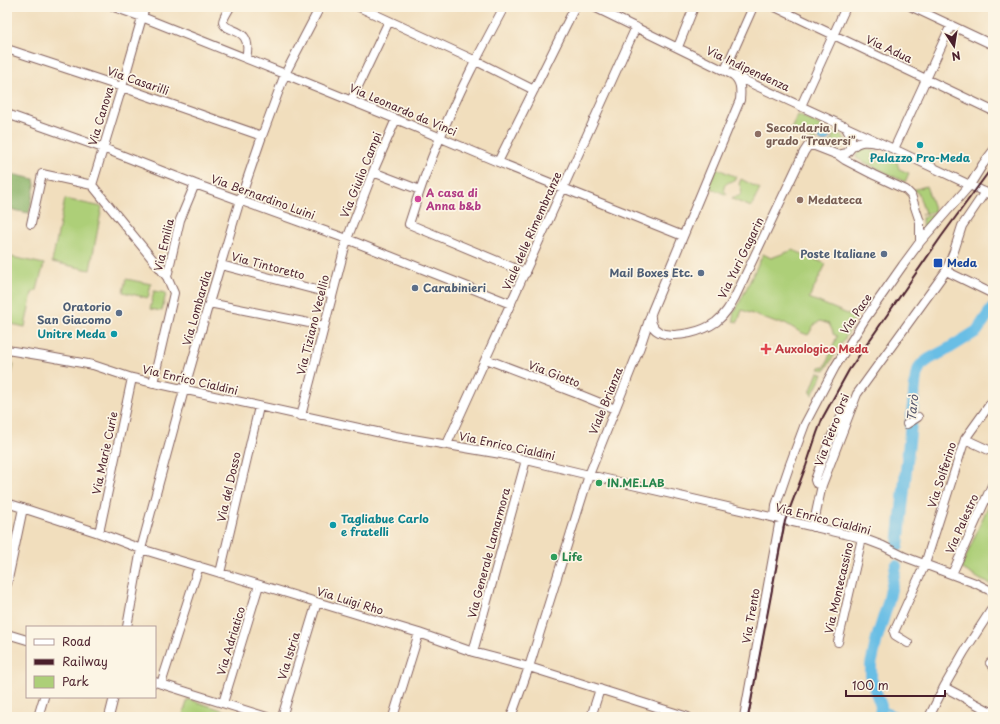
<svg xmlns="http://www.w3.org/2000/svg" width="1000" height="724" font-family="'Playpen Sans',sans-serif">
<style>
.green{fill:#adcf78;stroke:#7c7752}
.forest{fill:#8ab268;stroke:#6a684a}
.water{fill:#69bee5;stroke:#5a6e88}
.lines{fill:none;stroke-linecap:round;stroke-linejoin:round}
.stream{stroke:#69bee5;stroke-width:2}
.river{stroke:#69bee5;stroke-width:12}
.minor-casing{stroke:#84625e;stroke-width:10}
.minor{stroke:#fff;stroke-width:8}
.rail{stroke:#4a1f2b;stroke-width:2}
.education-dot{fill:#8d6e63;stroke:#fcf5e5;stroke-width:1.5}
.culture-dot{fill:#0f9aa8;stroke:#fcf5e5;stroke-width:1.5}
.hotel-dot{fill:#d1479c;stroke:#fcf5e5;stroke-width:1.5}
.service-dot{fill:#5c6f8a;stroke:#fcf5e5;stroke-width:1.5}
.transit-dot{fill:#1a4fb4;stroke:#fcf5e5;stroke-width:1.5}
.health-dot{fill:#e0444e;stroke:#fcf5e5;stroke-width:1.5}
.leisure-dot{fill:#2e9e5b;stroke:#fcf5e5;stroke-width:1.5}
.labels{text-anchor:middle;stroke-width:3.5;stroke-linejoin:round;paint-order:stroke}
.street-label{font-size:11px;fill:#4a1f2b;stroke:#fcf5e5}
.education-label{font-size:11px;font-weight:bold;fill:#785e54;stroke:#fcf5e5;text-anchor:start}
.culture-label{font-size:11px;font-weight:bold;fill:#0d838f;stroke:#fcf5e5}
.hotel-label{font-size:11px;font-weight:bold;fill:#b23c85;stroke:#fcf5e5;text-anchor:start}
.service-label{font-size:11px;font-weight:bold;fill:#4e5e75;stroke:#fcf5e5;text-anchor:end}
.transit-label{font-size:11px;font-weight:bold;fill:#164399;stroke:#fcf5e5;text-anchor:start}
.health-label{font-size:11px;font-weight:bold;fill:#be3a42;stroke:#fcf5e5;text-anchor:start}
.leisure-label{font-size:11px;font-weight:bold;fill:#27864d;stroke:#fcf5e5;text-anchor:start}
.water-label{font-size:12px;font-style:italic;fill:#55576c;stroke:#fcf5e5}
</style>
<rect width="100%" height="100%" fill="#fcf5e5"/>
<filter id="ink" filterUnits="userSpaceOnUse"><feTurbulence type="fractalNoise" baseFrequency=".025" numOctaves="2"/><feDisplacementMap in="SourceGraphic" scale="8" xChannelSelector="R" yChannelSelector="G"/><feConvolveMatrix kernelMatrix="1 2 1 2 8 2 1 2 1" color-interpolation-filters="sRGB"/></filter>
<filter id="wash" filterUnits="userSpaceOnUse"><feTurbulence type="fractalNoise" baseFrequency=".012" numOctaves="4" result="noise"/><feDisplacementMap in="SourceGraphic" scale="16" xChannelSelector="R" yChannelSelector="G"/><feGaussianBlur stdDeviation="0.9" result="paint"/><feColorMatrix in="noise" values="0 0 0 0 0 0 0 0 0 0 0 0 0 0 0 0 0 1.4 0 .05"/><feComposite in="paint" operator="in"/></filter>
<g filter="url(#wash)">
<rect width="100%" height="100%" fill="#f1debd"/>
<path class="green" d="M 798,115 L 824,127 C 816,129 813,134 816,142 L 790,131 Z
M 832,132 C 836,133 842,135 844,138 C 845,139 845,142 845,144 C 842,152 833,147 827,145 C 833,142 835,137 832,132 Z
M 865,147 L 897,162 L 899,169 L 909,173 L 905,182 L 856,158 C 858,152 859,148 865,147 Z
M 716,168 L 736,177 L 734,181 C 726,182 720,187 727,194 L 727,195 L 708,187 Z
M 741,179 L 760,189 L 751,207 L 732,199 L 733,197 C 743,197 743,191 739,184 Z
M 926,186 L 935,211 L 921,215 L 925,213 L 918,193 L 913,190 Z
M 65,199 L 102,207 L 90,270 L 52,262 Z
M 936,213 L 936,215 L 923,231 L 922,218 Z
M 793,250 L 826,264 L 809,298 L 855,317 L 847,335 L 825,370 L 819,369 L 821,366 L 825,367 L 837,336 L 833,334 L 833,332 L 829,324 L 820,321 L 813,326 L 809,334 L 808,335 L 800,332 L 785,323 L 776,323 L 742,310 L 738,322 L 733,321 L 734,319 L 733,313 L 737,308 L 763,254 L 771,258 Z
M 7,256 L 44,264 L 37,290 L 32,293 L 25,327 L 7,323 Z
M 126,279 L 151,284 L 148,298 L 123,292 Z
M 154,291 L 166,293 L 162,311 L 150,309 Z
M 7,363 L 14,364 L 7,396 Z
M 818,372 L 823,374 L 812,395 L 810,393 Z
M 992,497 L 993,497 L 993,585 L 981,580 L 961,568 Z
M 188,699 L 244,717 L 182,717 Z"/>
<path class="forest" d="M 7,173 L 34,179 L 35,185 L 29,213 L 7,209 Z"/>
<path class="water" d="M818 136a6 6 0 1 1 12 0a6 6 0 1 1-12 0Z"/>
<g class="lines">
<path class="stream" d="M 881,706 L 907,717"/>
<path class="river" d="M 898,546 L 916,376 L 920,366 L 929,359 L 948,349 L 977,331 L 993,307
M 880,717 L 881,706 L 871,679 L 871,665 L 877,638 L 888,603 L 896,566"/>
</g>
</g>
<g filter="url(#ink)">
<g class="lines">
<defs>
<path id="minor" d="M 114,7 L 142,17 L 285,74 L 396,119 L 498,162 L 683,236
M 230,7 C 228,11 223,18 223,22 C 225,34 254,25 246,58
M 359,7 L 476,61 L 534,90
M 504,7 C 481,50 458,93 440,138 C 428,166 418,195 409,224 L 526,273
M 594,7 L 733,75 L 900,152 L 993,196
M 775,7 L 993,111
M 912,7 L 993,45
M 678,47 L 694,7
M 7,49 L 122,87 L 262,136
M 725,70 L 753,7
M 351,101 L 389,21
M 801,106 L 846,7
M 7,114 L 103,148 L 195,184 L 347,239 L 511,304
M 851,148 C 860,140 866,141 877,143
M 894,149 L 951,25
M 838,155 L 847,153 L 851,148 L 851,137 L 845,126
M 498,162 L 575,7
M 373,172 L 420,190
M 92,185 L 122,87 L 145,7
M 92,185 L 167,277
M 31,224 L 42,174 L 92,185
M 221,265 L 332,294
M 946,271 L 993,294
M 209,303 L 324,326
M 651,317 C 650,338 676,336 690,333 C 699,331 709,327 716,322 C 725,315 730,306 735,297 L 804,152 L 808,146 L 815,146 L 838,155 L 845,160 L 874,175 L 906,190 L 911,195 L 920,222 L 920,242
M 7,350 L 44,356 L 93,365 L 132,378 L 395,436 L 501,454 L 589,475 L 862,538 L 883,546 L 905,557 L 975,583 L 991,591 L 993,593
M 486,359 L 578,394 L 615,409
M 153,383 L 174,293 L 167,277 L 180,220 L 195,184
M 301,416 L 347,239 L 373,172 L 396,119
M 907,424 L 918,417
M 965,439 L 993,452
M 447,444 L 636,27
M 822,485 L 816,483 L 815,480 C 825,453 834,424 851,402
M 7,503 L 99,533 L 141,549 L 419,633 L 473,652 L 529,667 L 688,717
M 775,518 L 776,505 L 789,467 L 805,424 L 835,367 L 865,319 L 903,265 L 920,242 L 970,185 L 983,164 L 993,151
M 813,527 L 822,485 L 857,394 L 946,271 L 954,251 L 962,226 L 985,192
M 99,533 L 132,378
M 220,573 L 259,407
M 952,574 L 993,483
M 7,584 L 23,508
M 127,627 L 141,549 L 184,390 L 209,303 L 240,200 L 262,136 L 285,74 L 320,7
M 7,634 L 27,640
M 838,642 L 862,538
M 908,643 L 895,635 L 894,632 L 925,564 L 965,439 L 993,400
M 473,652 L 526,460
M 990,663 L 993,666
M 155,682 L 267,717
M 161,684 L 199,566
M 944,687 L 993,713
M 223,703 L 259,585
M 38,717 L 44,697
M 109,717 L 114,697
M 282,717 L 317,602
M 393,717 L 419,633
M 511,717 L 529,667 L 589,475 L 640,347 L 652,311 L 740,100 C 741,90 741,81 733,75
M 591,717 L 600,689
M 744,717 L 780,519
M 929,717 L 944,687 L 964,652 L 993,607"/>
</defs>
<use href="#minor" class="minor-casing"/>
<use href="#minor" class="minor"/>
<path class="rail" d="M 748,717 L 785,521 L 806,466 L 817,433 L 823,417 L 849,370 L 941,237 L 993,166"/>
</g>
</g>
<g class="education-dot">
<circle cx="758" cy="134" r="4"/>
<circle cx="800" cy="200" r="4"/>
</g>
<g class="culture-dot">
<circle cx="920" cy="145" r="4"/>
<circle cx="114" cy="334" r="4"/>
<circle cx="333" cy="525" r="4"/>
</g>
<circle class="hotel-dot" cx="418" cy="199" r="4"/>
<g class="service-dot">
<circle cx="884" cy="254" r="4"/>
<circle cx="701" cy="273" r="4"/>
<circle cx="415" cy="288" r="4"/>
<circle cx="119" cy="313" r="4"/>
</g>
<rect class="transit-dot" x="933" y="258" width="10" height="10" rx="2"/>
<path class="health-dot" d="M764 343h4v4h4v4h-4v4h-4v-4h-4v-4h4z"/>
<g class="leisure-dot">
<circle cx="599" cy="483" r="4"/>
<circle cx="554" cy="557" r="4"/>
</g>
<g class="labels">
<g class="street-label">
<text transform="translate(889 49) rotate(25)" y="4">Via Adua</text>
<text transform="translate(748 69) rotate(25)" y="4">Via Indipendenza</text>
<text transform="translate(138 81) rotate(19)" y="4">Via Casarilli</text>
<text transform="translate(403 110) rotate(23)" y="4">Via Leonardo da Vinci</text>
<text transform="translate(101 116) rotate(-73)" y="4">Via Canova</text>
<text transform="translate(361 175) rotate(-68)" y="4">Via Giulio Campi</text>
<text transform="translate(263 197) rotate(20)" y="4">Via Bernardino Luini</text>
<text transform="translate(532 231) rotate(-66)" y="4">Viale delle Rimembranze</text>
<text transform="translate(164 245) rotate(-77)" y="4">Via Emilia</text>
<text transform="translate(741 258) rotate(-64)" y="4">Via Yuri Gagarin</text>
<text transform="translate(268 266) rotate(15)" y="4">Via Tintoretto</text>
<text transform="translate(197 308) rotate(-74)" y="4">Via Lombardia</text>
<text transform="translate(856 314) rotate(-56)" y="4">Via Pace</text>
<text transform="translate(313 325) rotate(-76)" y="4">Via Tiziano Vecellio</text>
<text transform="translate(554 374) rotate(21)" y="4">Via Giotto</text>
<text transform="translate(190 380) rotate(13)" y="4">Via Enrico Cialdini</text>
<text transform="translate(606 401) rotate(-68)" y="4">Viale Brianza</text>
<text transform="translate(832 430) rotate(-69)" y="4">Via Pietro Orsi</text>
<text transform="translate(507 446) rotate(12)" y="4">Via Enrico Cialdini</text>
<text transform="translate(105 453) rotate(-78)" y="4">Via Marie Curie</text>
<text transform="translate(942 475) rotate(-72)" y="4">Via Solferino</text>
<text transform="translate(229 487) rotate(-77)" y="4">Via del Dosso</text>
<text transform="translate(823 519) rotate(14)" y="4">Via Enrico Cialdini</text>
<text transform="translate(962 524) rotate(-66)" y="4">Via Palestro</text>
<text transform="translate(489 553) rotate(-75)" y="4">Via Generale Lamarmora</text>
<text transform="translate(839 588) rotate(-77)" y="4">Via Montecassino</text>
<text transform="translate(350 601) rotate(17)" y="4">Via Luigi Rho</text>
<text transform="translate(751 616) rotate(-80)" y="4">Via Trento</text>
<text transform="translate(231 641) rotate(-73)" y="4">Via Adriatico</text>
<text transform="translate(289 656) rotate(-73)" y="4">Via Istria</text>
</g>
<g class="education-label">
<text x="766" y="132">Secondaria I<tspan x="766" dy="13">grado “Traversi”</tspan></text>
<text x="808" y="204">Medateca</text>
</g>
<g class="culture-label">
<text x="920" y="162">Palazzo Pro-Meda</text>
<text x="106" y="338" text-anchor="end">Unitre Meda</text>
<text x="341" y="523" text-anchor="start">Tagliabue Carlo<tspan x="341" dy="13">e fratelli</tspan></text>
</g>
<g class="hotel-label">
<text x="426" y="197">A casa di<tspan x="426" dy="13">Anna b&amp;b</tspan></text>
</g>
<g class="service-label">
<text x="876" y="258">Poste Italiane</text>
<text x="693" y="277">Mail Boxes Etc.</text>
<text x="423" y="292" text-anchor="start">Carabinieri</text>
<text x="111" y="311">Oratorio<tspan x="111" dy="13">San Giacomo</tspan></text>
</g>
<g class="transit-label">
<text x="947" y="267">Meda</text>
</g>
<g class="health-label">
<text x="775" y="353">Auxologico Meda</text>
</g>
<g class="leisure-label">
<text x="607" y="487">IN.ME.LAB</text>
<text x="562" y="561">Life</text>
</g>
<g class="water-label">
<text transform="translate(913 408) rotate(-84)" y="4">Tarò</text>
</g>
</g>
<rect width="1000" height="724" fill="none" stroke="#fcf5e5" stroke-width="24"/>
<rect x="26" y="626" width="130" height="72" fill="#fcf5e5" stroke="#b59f9b"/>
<rect x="34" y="639" width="20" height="6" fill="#ffffff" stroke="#b59f9b"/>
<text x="62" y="646" font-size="12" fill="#4a1f2b">Road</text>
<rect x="34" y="659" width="20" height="6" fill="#4a1f2b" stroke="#b59f9b"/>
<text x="62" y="666" font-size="12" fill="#4a1f2b">Railway</text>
<rect x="34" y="676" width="20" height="12" fill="#adcf78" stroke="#b59f9b"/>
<text x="62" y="686" font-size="12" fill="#4a1f2b">Park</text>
<g transform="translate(954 46) rotate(168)" stroke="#fcf5e5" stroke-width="3" paint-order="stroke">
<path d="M0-3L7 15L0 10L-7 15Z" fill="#4a1f2b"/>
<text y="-6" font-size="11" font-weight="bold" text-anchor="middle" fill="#4a1f2b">N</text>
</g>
<path d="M846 690v6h99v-6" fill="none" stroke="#4a1f2b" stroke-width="2"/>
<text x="852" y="690" font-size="12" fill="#4a1f2b" stroke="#fcf5e5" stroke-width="3" paint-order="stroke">100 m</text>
</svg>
